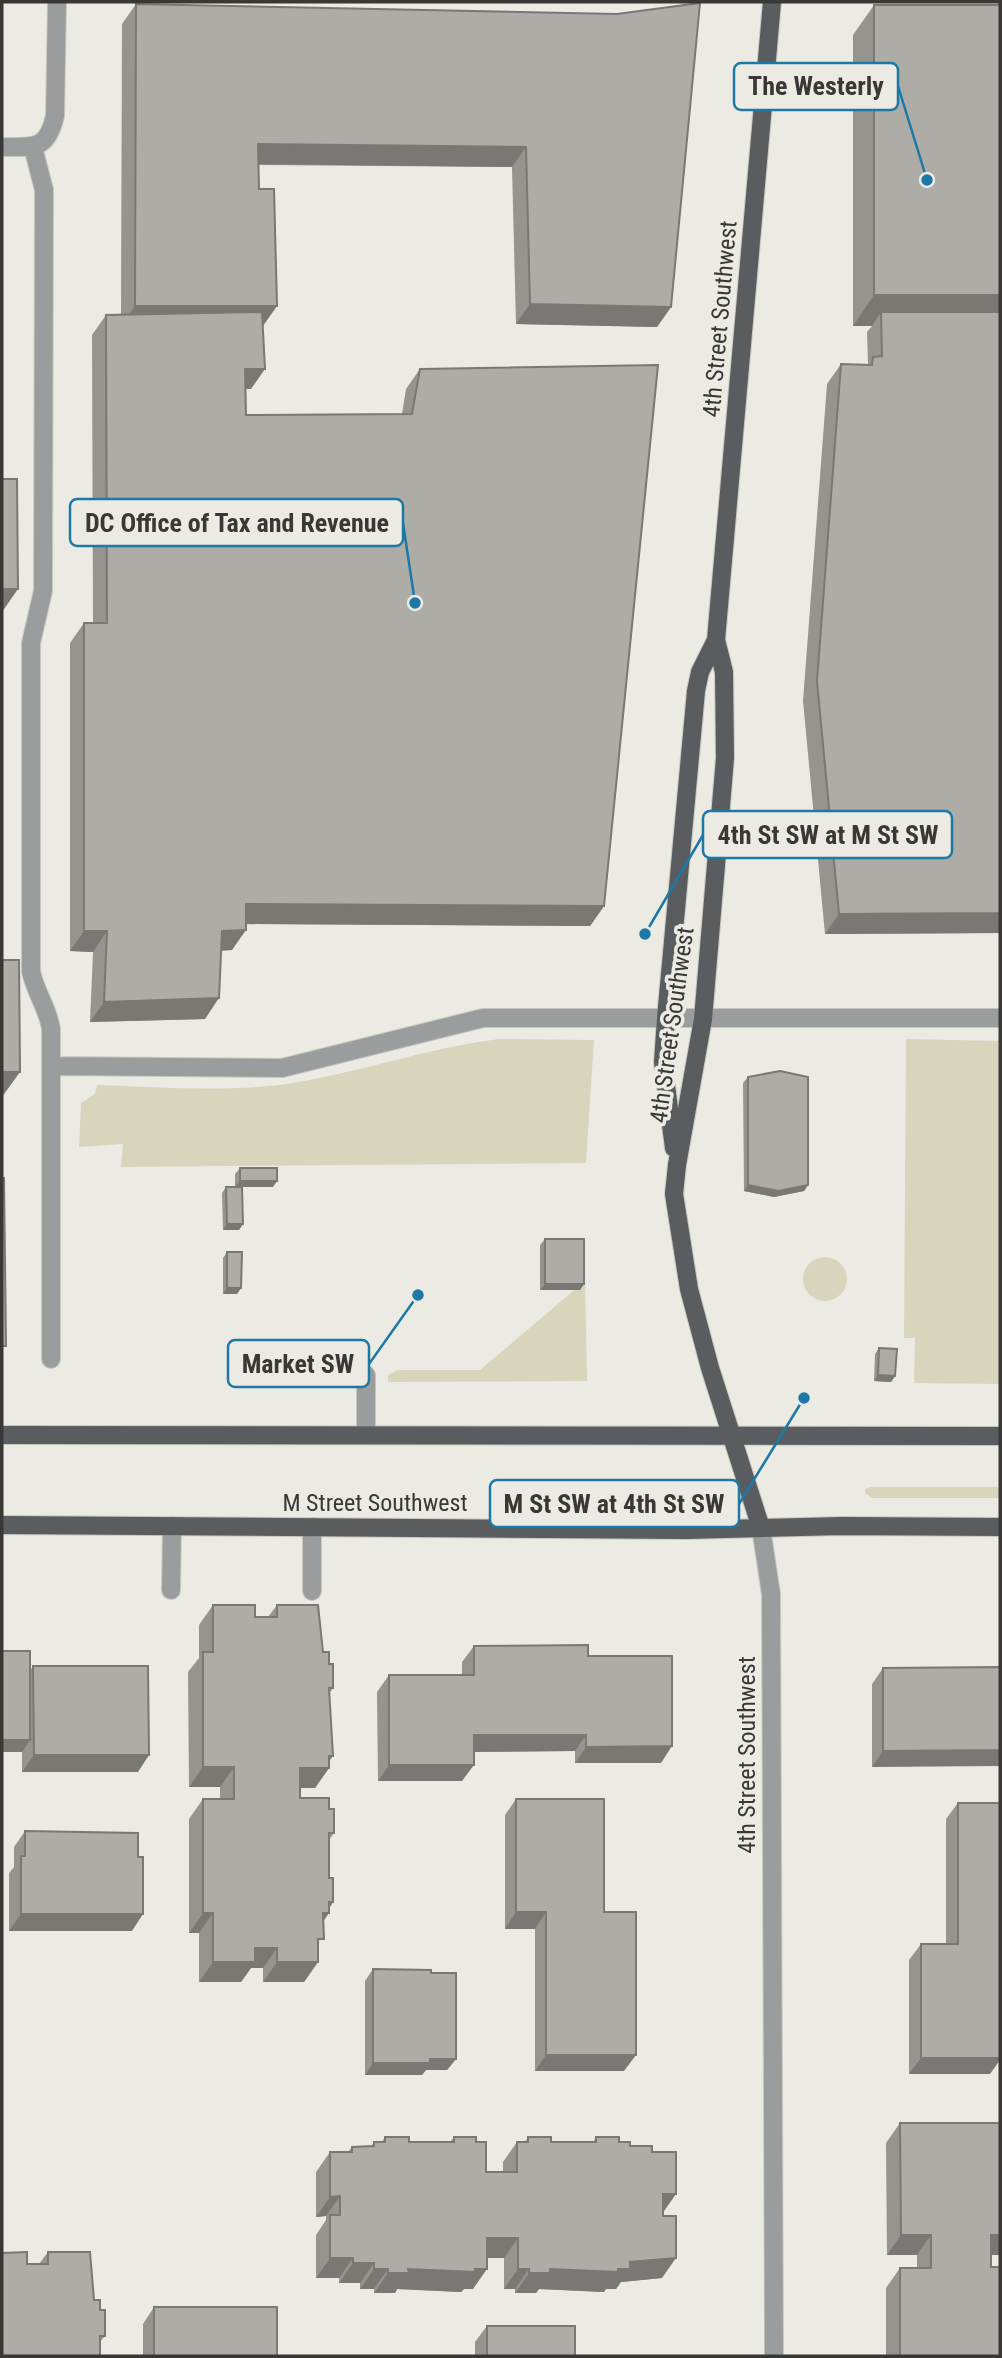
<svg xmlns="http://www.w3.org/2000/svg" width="1002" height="2358" font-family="'Roboto Condensed',sans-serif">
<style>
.green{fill:#d8d5bc}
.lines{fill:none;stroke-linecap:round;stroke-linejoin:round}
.minor-casing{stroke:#c7c7c1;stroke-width:20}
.major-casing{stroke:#c7c7c1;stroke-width:20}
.minor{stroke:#9a9d9e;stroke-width:18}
.major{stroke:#595d60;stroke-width:18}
.wall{fill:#95948f}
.shaded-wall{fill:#797874}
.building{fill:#adaca6;stroke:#797874;stroke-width:2}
.labels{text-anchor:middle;stroke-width:7;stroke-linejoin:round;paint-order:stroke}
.street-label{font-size:24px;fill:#393836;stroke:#ebebe4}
.leader{fill:none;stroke:#1e78a6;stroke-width:2.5}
.callout-dot{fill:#1e78a6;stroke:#ebebe4;stroke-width:2.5}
.callout{fill:#ebebe4;stroke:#1e78a6;stroke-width:2.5}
.callout-label{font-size:26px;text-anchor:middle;font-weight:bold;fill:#393836}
</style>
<rect width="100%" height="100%" fill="#ebebe4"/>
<path class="green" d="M 499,1039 L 594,1040 L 586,1163 L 121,1167 L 123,1144 L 79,1147 L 81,1103 L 95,1094 L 97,1085 C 157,1087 219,1092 279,1085 C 353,1075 425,1048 499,1039 Z
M 906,1039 L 1000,1041 L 1000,1384 L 914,1383 L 915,1338 L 904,1338 Z
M803 1279a22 22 0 1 1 44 0a22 22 0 1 1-44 0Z
M 585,1281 L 587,1381 L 388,1382 L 388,1375 L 398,1370 L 480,1370 Z
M 871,1487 L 1000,1487 L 1000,1498 L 873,1498 L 865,1493 L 865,1489 Z"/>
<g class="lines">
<defs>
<path id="minor" d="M 2,147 C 33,147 47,151 55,116 L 57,2
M 33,147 L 44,190 L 44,203 L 43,591 L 31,643 L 31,971 C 35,992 48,1008 51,1029 L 51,1359
M 51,1066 L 282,1068 L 483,1018 L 1000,1018
M 366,1375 L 366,1435
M 761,1528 L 771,1594 L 774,2356
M 171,1590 L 172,1526
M 312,1591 L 312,1527"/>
<path id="major" d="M 674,1148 L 663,1062 L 666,1018 L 696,691 L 700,672 L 716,640
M 2,1435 L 1000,1436
M 2,1525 L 686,1530 L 842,1526 L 1000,1527
M 761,1528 L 710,1368 L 689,1289 L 674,1194 L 677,1165 L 703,1019 L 725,758 L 724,672 L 716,640 L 772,2"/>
</defs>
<use href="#minor" class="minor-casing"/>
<use href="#major" class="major-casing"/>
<use href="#minor" class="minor"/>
<use href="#major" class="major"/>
</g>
<path class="wall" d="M 136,4 L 617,14 L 671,307 L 657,327 L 516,324 L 512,167 L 258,165 L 263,326 L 251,389 L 246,389 L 246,415 L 402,414 L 406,389 L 420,369 L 604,906 L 590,926 L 246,924 L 232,950 L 221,951 L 205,1019 L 90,1022 L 93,952 L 70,951 L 70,643 L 84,623 L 93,623 L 92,335 L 106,315 L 121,315 L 122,24 Z
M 874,5 L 1000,933 L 825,934 L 803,701 L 827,384 L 841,364 L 867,365 L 868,364 L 867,332 L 872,326 L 853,326 L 853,35 Z
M 748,1077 L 808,1185 L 804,1191 L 774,1197 L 744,1191 L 743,1083 Z
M 240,1168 L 273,1187 L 242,1187 L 243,1224 L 239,1230 L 223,1230 L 222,1193 L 226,1187 L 235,1187 L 235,1174 Z
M 545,1239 L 584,1284 L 580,1290 L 540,1290 L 540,1245 Z
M 227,1252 L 241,1288 L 237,1294 L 223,1294 L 223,1258 Z
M 879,1348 L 895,1376 L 891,1382 L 874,1381 L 875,1354 Z
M 213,1605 L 255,1617 L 268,1617 L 277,1605 L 323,1652 L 329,1664 L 333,1688 L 329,1694 L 329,1768 L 315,1788 L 300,1788 L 300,1798 L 329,1809 L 334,1833 L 329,1840 L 329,1878 L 333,1902 L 329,1909 L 329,1913 L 323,1921 L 318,1946 L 318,1962 L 304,1982 L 263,1982 L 263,1968 L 251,1968 L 241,1982 L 199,1982 L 199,1933 L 189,1933 L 189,1819 L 203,1799 L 220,1799 L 220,1787 L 189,1787 L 188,1672 L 199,1658 L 199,1625 Z
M 474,1646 L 588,1656 L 661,1763 L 575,1763 L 575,1751 L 474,1752 L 462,1781 L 378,1781 L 377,1692 L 389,1675 L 462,1675 L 462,1662 Z
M 33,1666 L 138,1772 L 22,1772 L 22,1752 L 2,1752 L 30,1671 Z
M 1000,1667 L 872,1767 L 872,1684 L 883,1668 Z
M 516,1799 L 604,1912 L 624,2071 L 535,2071 L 535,1929 L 505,1929 L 505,1815 Z
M 958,1803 L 990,2074 L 909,2074 L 909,1960 L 921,1944 L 946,1944 L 946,1819 Z
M 25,1831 L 132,1931 L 9,1931 L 9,1873 L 14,1867 L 14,1847 Z
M 373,1969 L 431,1973 L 456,2059 L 447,2070 L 426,2070 L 422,2075 L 365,2075 L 365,1981 Z
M 900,2123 L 1000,2255 L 991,2255 L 991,2267 L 1000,2356 L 886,2356 L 886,2288 L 900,2268 L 917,2268 L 917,2255 L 887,2255 L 886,2143 Z
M 385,2137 L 409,2142 L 450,2142 L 454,2137 L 476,2142 L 486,2172 L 503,2172 L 503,2162 L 517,2142 L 525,2142 L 528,2137 L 551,2142 L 593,2142 L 596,2137 L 619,2142 L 630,2146 L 652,2152 L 663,2213 L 662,2278 L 621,2282 L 616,2289 L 606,2289 L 604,2292 L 539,2289 L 536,2293 L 515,2293 L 515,2289 L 504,2289 L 504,2258 L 487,2258 L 473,2289 L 464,2289 L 461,2292 L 397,2289 L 395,2293 L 374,2293 L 374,2289 L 360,2289 L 360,2283 L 339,2283 L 339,2278 L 316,2278 L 316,2235 L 326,2220 L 326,2216 L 316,2217 L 316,2172 L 330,2152 L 348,2152 L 352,2147 L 371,2146 L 374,2142 L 382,2142 Z
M 48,2252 L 94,2300 L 100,2310 L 105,2336 L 100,2342 L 27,2264 L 39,2264 Z
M 154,2307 L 277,2356 L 143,2356 L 143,2324 Z
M 487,2326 L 575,2356 L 475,2356 L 475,2342 Z"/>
<path class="shaded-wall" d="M 258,144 L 526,147 L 512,167 L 243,164 Z
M 874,295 L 1000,295 L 1000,325 L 881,312 L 872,326 L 853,326 Z
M 530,304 L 671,307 L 657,327 L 516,324 Z
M 135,306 L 277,306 L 263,326 L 121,326 Z
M 245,369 L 265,369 L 251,389 L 231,389 Z
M 2,589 L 18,589 L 2,612 Z
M 246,904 L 604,906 L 590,926 L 232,924 Z
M 1000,913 L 1000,933 L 825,934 L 839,914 Z
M 246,930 L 232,950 L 208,951 L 222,931 Z
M 84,931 L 107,931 L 93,952 L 70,951 Z
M 219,998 L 205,1019 L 90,1022 L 104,1002 Z
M 2,1072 L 20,1072 L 2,1097 Z
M 240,1181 L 277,1181 L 273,1187 L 235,1187 Z
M 748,1185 L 808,1185 L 804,1191 L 774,1197 L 744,1191 Z
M 227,1224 L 243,1224 L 239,1230 L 223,1230 Z
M 545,1284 L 584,1284 L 580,1290 L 540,1290 Z
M 227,1288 L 241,1288 L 237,1294 L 223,1294 Z
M 878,1375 L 895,1376 L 891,1382 L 874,1381 Z
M 474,1735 L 586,1735 L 575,1751 L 462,1752 Z
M 2,1740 L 30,1740 L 22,1752 L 2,1752 Z
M 672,1746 L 661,1763 L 575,1763 L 586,1747 Z
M 1000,1750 L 1000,1766 L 872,1767 L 883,1751 Z
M 34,1755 L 149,1755 L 138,1772 L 22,1772 Z
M 329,1756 L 333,1756 L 324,1768 L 329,1768 L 315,1788 L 286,1788 L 300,1768 Z
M 389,1765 L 474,1765 L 462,1781 L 378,1781 Z
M 203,1767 L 234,1767 L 220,1787 L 189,1787 Z
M 329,1902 L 333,1902 L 326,1913 L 329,1913 L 315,1933 L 309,1933 Z
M 516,1912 L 546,1912 L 535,1929 L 505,1929 Z
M 203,1913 L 213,1913 L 199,1933 L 189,1933 Z
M 21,1914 L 143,1914 L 132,1931 L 9,1931 Z
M 255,1948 L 277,1948 L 263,1968 L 251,1968 L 241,1982 L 199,1982 L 213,1962 Z
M 277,1962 L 318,1962 L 304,1982 L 263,1982 Z
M 546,2055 L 636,2055 L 624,2071 L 535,2071 Z
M 921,2058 L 1000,2058 L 1000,2060 L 990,2074 L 909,2074 Z
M 430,2059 L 456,2059 L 447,2070 L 426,2070 L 422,2075 L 365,2075 L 373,2063 Z
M 663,2194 L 676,2194 L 662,2214 Z
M 340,2196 L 326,2216 L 316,2217 L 330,2197 Z
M 901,2235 L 931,2235 L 917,2255 L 887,2255 Z
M 991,2235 L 1000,2235 L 1000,2255 L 977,2255 Z
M 487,2238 L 518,2238 L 504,2258 L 473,2258 Z
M 330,2258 L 353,2258 L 339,2278 L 316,2278 Z
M 676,2258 L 662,2278 L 621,2282 L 616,2289 L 606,2289 L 604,2292 L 539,2289 L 536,2293 L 515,2293 L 529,2273 L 550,2269 L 618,2269 L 630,2262 Z
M 353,2263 L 374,2263 L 360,2283 L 339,2283 Z
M 374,2269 L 388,2269 L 374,2289 L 360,2289 Z
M 408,2269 L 487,2269 L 473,2289 L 464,2289 L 461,2292 L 397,2289 L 395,2293 L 374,2293 L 388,2273 Z
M 518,2269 L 529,2269 L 515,2289 L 504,2289 Z"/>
<path class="building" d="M 700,3 L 671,307 L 530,304 L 526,147 L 258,144 L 259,189 L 274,189 L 277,306 L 135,306 L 136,4 L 617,14 Z
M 874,5 L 1000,5 L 1000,295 L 874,295 Z
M 262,312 L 265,369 L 245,369 L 246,415 L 412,414 L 420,369 L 658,365 L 604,906 L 246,904 L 246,930 L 222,931 L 219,998 L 104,1002 L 107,931 L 84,931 L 84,623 L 107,623 L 106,315 Z
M 881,312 L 1000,312 L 1000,913 L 839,914 L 817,681 L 841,364 L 872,365 L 873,357 L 882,356 Z
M 2,479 L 17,479 L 18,589 L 2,589 Z
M 2,960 L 19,960 L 20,1072 L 2,1072 Z
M 780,1071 L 808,1077 L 808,1185 L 778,1191 L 748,1185 L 748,1077 Z
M 240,1168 L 277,1168 L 277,1181 L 240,1181 Z
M 2,1178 L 4,1178 L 6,1346 L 2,1346 Z
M 226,1187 L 242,1187 L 243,1224 L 227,1224 Z
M 545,1239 L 584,1239 L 584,1284 L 545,1284 Z
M 227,1252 L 242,1252 L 241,1288 L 227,1288 Z
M 879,1348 L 897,1349 L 895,1376 L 878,1375 Z
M 213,1605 L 255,1605 L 255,1617 L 277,1617 L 277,1605 L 318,1605 L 323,1652 L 329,1652 L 329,1664 L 333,1664 L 333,1688 L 329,1688 L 333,1756 L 329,1756 L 329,1768 L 300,1768 L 300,1798 L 329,1798 L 329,1809 L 334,1809 L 334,1833 L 329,1833 L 329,1878 L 333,1878 L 333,1902 L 329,1902 L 329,1913 L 323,1913 L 324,1939 L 318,1939 L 318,1962 L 277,1962 L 277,1948 L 255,1948 L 255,1962 L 213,1962 L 213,1913 L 203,1913 L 203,1799 L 234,1799 L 234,1767 L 203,1767 L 203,1652 L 213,1652 Z
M 588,1645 L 588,1656 L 672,1656 L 672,1746 L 586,1747 L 586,1735 L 474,1735 L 474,1765 L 389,1765 L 389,1675 L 474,1675 L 474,1646 Z
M 2,1651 L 30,1651 L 30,1740 L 2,1740 Z
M 33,1666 L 148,1666 L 149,1755 L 34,1755 Z
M 1000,1667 L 1000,1750 L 883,1751 L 883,1668 Z
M 516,1799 L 604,1799 L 604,1912 L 636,1912 L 636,2055 L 546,2055 L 546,1912 L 516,1912 Z
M 958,1803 L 1000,1803 L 1000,2058 L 921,2058 L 921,1944 L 958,1944 Z
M 25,1831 L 138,1833 L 138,1857 L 143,1857 L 143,1914 L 21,1914 L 21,1856 L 25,1856 Z
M 373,1969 L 431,1970 L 431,1973 L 456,1973 L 456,2059 L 430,2059 L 430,2063 L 373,2063 Z
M 900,2123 L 1000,2123 L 1000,2235 L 991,2235 L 991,2267 L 1000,2267 L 1000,2356 L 900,2356 L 900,2268 L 931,2268 L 931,2235 L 901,2235 Z
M 385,2137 L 409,2137 L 409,2142 L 454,2142 L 454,2137 L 476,2137 L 476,2142 L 486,2142 L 486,2172 L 517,2172 L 517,2142 L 528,2142 L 528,2137 L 551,2137 L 551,2142 L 596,2142 L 596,2137 L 619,2137 L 619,2142 L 630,2142 L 630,2146 L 652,2146 L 652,2152 L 676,2152 L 676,2194 L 663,2194 L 663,2216 L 676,2216 L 676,2258 L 630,2262 L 630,2269 L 618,2269 L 618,2272 L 550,2269 L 550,2273 L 529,2273 L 529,2269 L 518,2269 L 518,2238 L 487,2238 L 487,2269 L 475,2269 L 475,2272 L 408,2269 L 409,2273 L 388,2273 L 388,2269 L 374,2269 L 374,2263 L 353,2263 L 353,2258 L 330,2258 L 330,2215 L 340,2215 L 340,2196 L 330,2197 L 330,2152 L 352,2152 L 352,2147 L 374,2146 L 374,2142 L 385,2142 Z
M 27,2252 L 27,2264 L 48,2264 L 48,2252 L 90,2252 L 94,2300 L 100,2300 L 100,2310 L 105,2310 L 105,2336 L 100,2336 L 100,2356 L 2,2356 L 2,2253 Z
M 154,2307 L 277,2307 L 277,2356 L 154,2356 Z
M 487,2326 L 575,2326 L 575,2356 L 487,2356 Z"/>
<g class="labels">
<g class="street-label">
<text transform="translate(720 319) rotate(-85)" y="8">4th Street Southwest</text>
<text transform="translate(672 1025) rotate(-82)" y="8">4th Street Southwest</text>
<text x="375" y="1511">M Street Southwest</text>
<text transform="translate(747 1755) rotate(-90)" y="8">4th Street Southwest</text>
</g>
</g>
<path class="leader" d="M927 180L898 86M415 603L403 523M645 934L703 835M418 1295L369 1364M804 1398L739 1504"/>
<g class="callout-dot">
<circle cx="927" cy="180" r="7"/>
<circle cx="415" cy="603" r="7"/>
<circle cx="645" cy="934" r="7"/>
<circle cx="418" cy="1295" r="7"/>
<circle cx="804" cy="1398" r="7"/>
</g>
<g class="callout">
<rect x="734" y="63" width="164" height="47" rx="7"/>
<rect x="70" y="499" width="333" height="47" rx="7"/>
<rect x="703" y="811" width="249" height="47" rx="7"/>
<rect x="228" y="1340" width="141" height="47" rx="7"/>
<rect x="490" y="1480" width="249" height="47" rx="7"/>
</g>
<g class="callout-label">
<text x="816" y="95">The Westerly</text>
<text x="237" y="532">DC Office of Tax and Revenue</text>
<text x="828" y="844">4th St SW at M St SW</text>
<text x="298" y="1373">Market SW</text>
<text x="614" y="1513">M St SW at 4th St SW</text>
</g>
<rect width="1002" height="2358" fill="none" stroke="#393836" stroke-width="7"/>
</svg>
